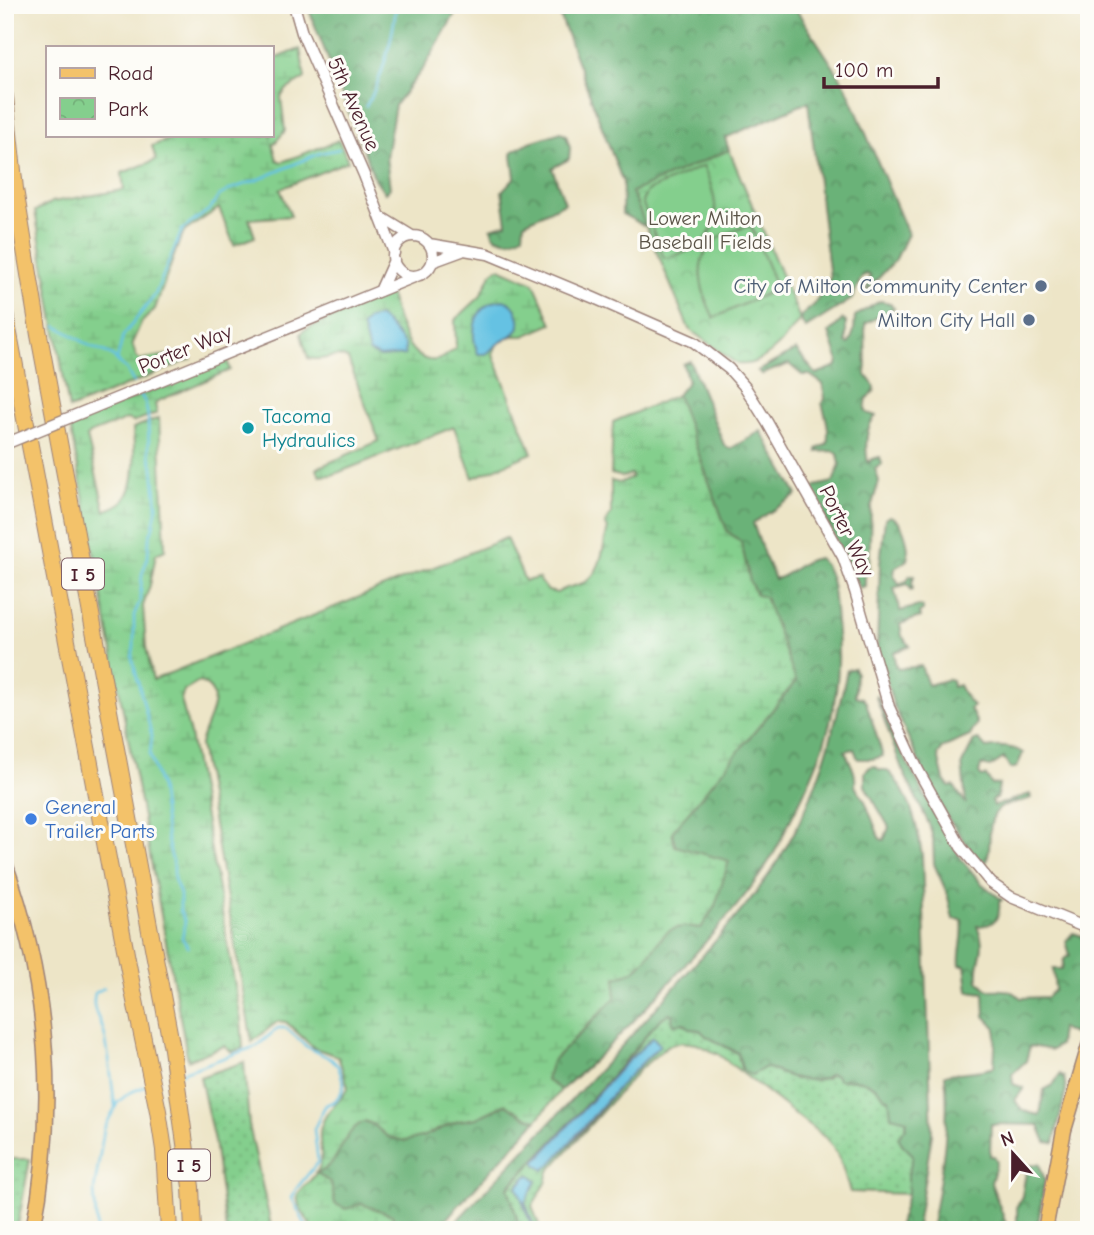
<svg xmlns="http://www.w3.org/2000/svg" width="1094" height="1235" font-family="'Comic Neue',sans-serif">
<style>
.grass{fill:url(#grass-dots);stroke:#67775c;stroke-width:2;fill-rule:evenodd}
.forest{fill:url(#forest-crowns);stroke:#5a6852;stroke-width:2}
.wetland{fill:url(#wetland-marsh);stroke:#67775c;stroke-width:2}
.park{fill:url(#park-crowns);stroke:#67775c;stroke-width:2}
.garden{fill:#84cf8d;stroke:#67775c;stroke-width:2}
.water{fill:#65c2e3;stroke:#587087;stroke-width:2}
.lines{fill:none;stroke-linecap:round;stroke-linejoin:round}
.stream{stroke:#65c2e3;stroke-width:2.5}
.minor-casing{stroke:#9c8279;stroke-width:13}
.major-casing{stroke:#9c8279;stroke-width:17}
.highway-casing{stroke:#9c8279;stroke-width:18}
.minor{stroke:#fff;stroke-width:10}
.major{stroke:#f3c26a;stroke-width:14}
.highway{stroke:#f3c26a;stroke-width:16}
.minor-bridge-casing{stroke:#9c8279;stroke-width:13;stroke-linecap:butt}
.minor-bridge{stroke:#fff;stroke-width:10}
.service-dot{fill:#5c6f8a;stroke:#fdfcf7;stroke-width:2.5}
.culture-dot{fill:#0f9aa8;stroke:#fdfcf7;stroke-width:2.5}
.shop-dot{fill:#3f7fe0;stroke:#fdfcf7;stroke-width:2.5}
.labels{text-anchor:middle;stroke-width:6;stroke-linejoin:round;paint-order:stroke}
.shield{fill:#fdfcf7;stroke:#806168;stroke-width:2}
.shield-label{font-size:19px;font-weight:bold;fill:#4a1f2b}
.street-label{font-size:21px;fill:#4a1f2b;stroke:#fdfcf7}
.park-label{font-size:21px;fill:#5b5448;stroke:#fdfcf7}
.service-label{font-size:21px;fill:#4e5e75;stroke:#fdfcf7;text-anchor:end}
.culture-label{font-size:21px;fill:#0d838f;stroke:#fdfcf7;text-anchor:start}
.shop-label{font-size:21px;fill:#366cbe;stroke:#fdfcf7;text-anchor:start}
</style>
<defs>
<pattern id="grass-dots" width="8" height="8" patternUnits="userSpaceOnUse" patternTransform="scale(1.75)"><rect width="8" height="8" fill="#84cf8d"/><path d="M2 2h.1M6 6h.1" fill="none" stroke="#74b17a" stroke-width="1.8" stroke-linecap="round"/></pattern>
<pattern id="forest-crowns" width="20" height="18" patternUnits="userSpaceOnUse" patternTransform="scale(1.75)"><rect width="20" height="18" fill="#6bb278"/><path d="M2 6a3 3 0 1 1 6 0M12 15a3 3 0 1 1 6 0" fill="none" stroke="#5a9063"/></pattern>
<pattern id="wetland-marsh" width="20" height="14" patternUnits="userSpaceOnUse" patternTransform="scale(1.75)"><rect width="20" height="14" fill="#84cf8d"/><path d="M1 5h8M5 5V1M11 12h8M15 12V8" fill="none" stroke="#74b17a"/></pattern>
<pattern id="park-crowns" width="20" height="18" patternUnits="userSpaceOnUse" patternTransform="scale(1.75)"><rect width="20" height="18" fill="#84cf8d"/><path d="M2 6a3 3 0 1 1 6 0M12 15a3 3 0 1 1 6 0" fill="none" stroke="#74b17a"/></pattern>
</defs>
<rect width="100%" height="100%" fill="#fdfcf7"/>
<filter id="ink" filterUnits="userSpaceOnUse"><feTurbulence type="fractalNoise" baseFrequency=".0143" numOctaves="2"/><feDisplacementMap in="SourceGraphic" scale="14" xChannelSelector="R" yChannelSelector="G"/><feConvolveMatrix kernelMatrix="1 2 1 2 8 2 1 2 1" color-interpolation-filters="sRGB"/></filter>
<filter id="wash" filterUnits="userSpaceOnUse"><feTurbulence type="fractalNoise" baseFrequency=".00686" numOctaves="4" result="noise"/><feDisplacementMap in="SourceGraphic" scale="28" xChannelSelector="R" yChannelSelector="G"/><feGaussianBlur stdDeviation="1.57" result="paint"/><feColorMatrix in="noise" values="0 0 0 0 0 0 0 0 0 0 0 0 0 0 0 0 0 1.4 0 .05"/><feComposite in="paint" operator="in"/></filter>
<g filter="url(#wash)">
<rect width="100%" height="100%" fill="#ede5c7"/>
<path class="grass" d="M 669,1013 L 691,1029 L 700,1030 L 706,1036 L 738,1054 L 741,1069 L 766,1067 L 790,1075 L 794,1079 L 815,1080 L 826,1078 L 830,1074 L 836,1075 L 839,1080 C 872,1075 887,1097 907,1120 L 902,1144 L 914,1155 L 908,1175 L 908,1194 L 850,1192 L 839,1156 L 827,1139 L 718,1054 L 697,1044 L 682,1042 L 667,1046 L 639,1070 L 549,1171 L 546,1183 L 532,1206 L 541,1230 L 535,1230 L 525,1202 L 537,1181 L 531,1175 L 527,1176 L 518,1185 L 533,1230 L 518,1230 L 519,1226 L 508,1188 C 550,1146 590,1101 629,1057 C 642,1042 653,1023 669,1013 ZM 653,1037 L 655,1051 L 624,1081 L 588,1125 L 544,1170 L 536,1161 L 621,1068 Z
M 244,1062 L 249,1125 L 272,1230 L 226,1230 L 214,1141 L 200,1077 Z
M 30,1159 L 17,1230 L 5,1230 L 5,1159 Z"/>
<path class="forest" d="M 307,5 L 460,5 L 425,66 L 395,105 L 386,157 L 390,188 L 385,193 L 374,177 Z
M 556,5 L 793,5 L 846,86 L 908,234 L 896,259 L 866,292 L 870,276 L 866,274 L 861,278 L 852,299 L 806,328 L 802,323 L 801,316 L 814,305 L 830,278 L 808,102 L 725,138 L 729,150 L 632,192 L 647,227 L 622,214 L 623,183 Z
M 561,132 L 566,135 L 570,148 L 569,159 L 552,168 L 565,203 L 524,223 L 523,235 C 511,242 506,242 494,236 L 491,228 L 507,223 L 502,191 L 515,177 L 512,156 L 513,151 L 530,142 Z
M 880,301 L 889,303 L 894,308 L 865,324 L 866,375 L 875,387 L 874,392 L 867,398 L 865,409 L 867,413 L 876,416 C 865,426 865,448 868,463 L 872,459 L 880,457 L 882,464 L 875,469 L 879,481 L 871,508 L 869,571 L 865,576 L 865,586 L 859,588 L 811,490 L 816,486 L 833,482 L 840,464 L 838,454 L 833,451 L 817,452 L 817,449 L 827,444 C 830,428 826,418 822,403 L 825,399 L 823,384 L 810,375 L 802,375 L 789,364 L 762,374 L 758,371 L 796,350 L 816,374 L 837,366 L 838,359 L 829,333 L 843,319 L 846,321 L 846,343 L 849,344 L 854,331 L 855,316 Z
M 690,361 L 724,445 L 730,449 L 761,431 L 797,495 L 753,523 L 764,555 L 775,579 C 791,575 799,561 818,558 C 835,570 834,603 836,622 C 845,695 826,751 793,815 C 786,828 781,841 774,853 C 750,894 716,930 685,965 C 646,1009 606,1052 561,1090 L 546,1080 L 552,1061 L 593,1021 L 616,978 L 636,970 L 667,931 L 684,926 L 701,928 L 715,906 L 675,845 L 672,832 L 796,681 L 750,582 L 741,542 L 727,531 L 677,395 L 688,381 L 683,364 Z
M 889,516 C 904,519 910,547 907,560 L 895,568 L 894,575 L 899,584 L 907,581 L 910,575 L 914,576 L 912,583 L 913,589 L 911,590 L 908,584 L 894,588 L 900,611 L 919,606 L 923,607 L 923,611 L 919,613 L 920,617 L 900,624 L 902,636 L 910,646 L 894,652 L 895,665 L 898,669 L 921,666 L 928,685 L 949,679 L 952,680 L 953,687 L 959,685 L 964,695 L 973,706 L 970,709 L 977,723 L 970,736 L 942,748 L 942,750 L 938,755 L 944,780 L 949,787 L 954,786 L 966,804 L 962,764 L 974,741 L 979,740 L 986,748 C 998,746 1014,746 1023,753 L 1017,767 L 1011,769 L 1004,758 L 990,767 L 981,765 L 979,774 L 982,777 L 986,776 L 992,785 L 999,784 L 997,798 L 992,800 L 994,806 L 1030,794 L 1031,798 C 1022,803 1007,802 1000,808 C 982,823 996,851 983,866 L 947,817 L 926,777 L 893,704 L 877,648 L 880,563 L 885,519 Z
M 854,668 L 856,672 L 855,696 L 862,698 L 866,702 L 883,756 L 873,759 L 858,759 L 854,749 L 845,751 C 850,764 857,771 855,786 L 865,801 L 880,839 L 884,840 L 889,827 L 865,786 L 865,772 L 870,767 L 875,766 L 880,770 L 887,770 C 910,792 917,824 922,855 L 932,1134 L 917,1226 L 914,1229 L 901,1227 L 899,1224 L 908,1194 L 908,1175 L 913,1155 L 902,1144 L 898,1137 L 906,1127 L 907,1120 L 891,1116 L 889,1099 L 885,1098 C 875,1081 857,1078 838,1080 L 836,1075 L 830,1074 C 815,1088 782,1075 766,1067 L 752,1075 C 739,1072 742,1065 738,1053 L 706,1036 L 700,1030 L 691,1029 L 684,1023 L 674,1024 L 672,1020 L 673,1015 L 669,1013 C 653,1023 642,1042 629,1056 C 590,1101 550,1146 508,1187 L 519,1226 L 518,1230 L 448,1230 C 528,1145 610,1062 686,974 C 721,934 759,895 785,849 C 818,793 834,733 847,670 Z
M 877,695 L 898,746 L 944,830 L 962,860 L 981,883 L 1002,900 L 999,902 C 1001,919 993,926 977,926 C 989,952 975,956 978,981 L 988,990 C 1002,989 1010,989 1021,998 L 1047,997 L 1055,990 L 1053,969 L 1062,969 L 1064,959 L 1070,955 L 1066,941 L 1073,933 L 1089,938 L 1088,1032 L 1072,1034 L 1061,1028 L 1059,1045 L 1052,1050 L 1030,1046 L 1026,1061 L 1012,1074 L 1013,1084 L 1024,1088 L 1015,1100 C 1022,1112 1027,1113 1040,1115 L 1044,1090 L 1053,1085 L 1060,1074 L 1064,1077 L 1066,1090 L 1054,1143 L 1046,1142 L 1039,1125 L 991,1124 L 990,1156 L 994,1156 L 997,1161 L 991,1183 L 1008,1229 L 1011,1230 L 931,1230 C 940,1178 951,1128 945,1075 C 961,1071 979,1073 994,1067 L 996,1028 L 985,1016 L 984,993 L 968,991 L 965,965 L 960,965 C 958,952 965,937 962,920 L 953,919 L 947,893 L 934,864 L 933,839 L 929,824 L 902,769 L 876,697 Z
M 506,1104 L 525,1116 L 537,1120 L 436,1230 L 384,1230 L 393,1219 L 346,1209 L 335,1204 L 331,1183 L 316,1173 C 341,1165 340,1129 365,1121 L 374,1125 L 388,1137 L 406,1141 L 424,1136 L 458,1121 L 476,1118 Z
M 1039,1164 L 1045,1180 L 1037,1230 L 1017,1230 L 1017,1206 L 1022,1196 L 1027,1166 Z"/>
<path class="wetland" d="M 300,49 L 305,78 L 286,90 L 281,97 L 285,131 L 273,145 L 277,160 L 282,162 L 339,140 L 348,161 L 280,189 L 291,216 L 249,219 L 255,237 L 234,245 L 219,208 L 185,231 L 180,239 L 155,309 L 141,323 L 132,343 L 136,356 L 139,360 L 180,353 L 191,359 L 69,409 L 35,211 L 52,202 L 124,190 L 122,173 L 156,160 L 152,146 L 180,135 L 271,135 L 271,60 Z
M 497,268 L 500,268 L 534,283 L 552,324 L 524,336 L 512,336 L 497,344 L 493,354 L 532,453 L 473,478 L 454,427 L 332,475 L 320,476 L 317,469 L 319,467 L 379,441 L 348,359 C 335,351 323,363 308,358 L 301,334 L 304,330 L 389,293 C 397,315 406,365 437,360 C 444,359 450,352 456,348 L 455,320 L 480,297 L 491,274 Z
M 227,359 L 230,370 L 158,401 L 155,404 L 157,413 L 133,422 L 128,419 L 89,434 L 87,437 L 105,511 C 111,508 119,506 124,500 C 138,485 134,447 133,428 L 159,418 L 165,547 L 165,550 L 156,554 L 150,585 L 143,606 L 146,647 L 153,680 L 506,538 L 525,581 L 538,578 L 548,591 L 557,593 C 568,585 572,588 583,583 C 602,575 603,546 608,528 L 605,524 L 611,514 L 611,481 L 619,483 L 632,478 L 631,474 L 623,477 L 611,474 L 613,422 L 677,395 L 727,531 L 741,542 L 750,582 L 756,595 L 765,597 L 796,681 L 672,832 L 675,846 L 729,861 L 715,906 L 701,928 C 656,921 663,946 636,969 C 631,973 622,975 616,978 L 615,998 L 552,1061 L 546,1080 L 561,1090 L 537,1120 L 525,1116 L 506,1104 L 476,1118 L 458,1121 L 424,1136 L 406,1141 L 388,1137 L 374,1125 L 366,1121 C 341,1129 342,1165 317,1173 L 331,1183 L 335,1204 L 346,1209 L 362,1204 L 392,1215 L 393,1218 L 384,1230 L 313,1230 L 299,1206 L 297,1195 C 304,1185 317,1177 320,1165 C 324,1153 317,1139 321,1127 C 326,1108 340,1104 348,1087 L 338,1056 L 314,1048 L 286,1022 L 278,1021 L 252,1042 L 200,745 C 203,724 230,692 199,682 L 184,691 L 181,699 L 190,735 L 218,889 L 241,1020 L 243,1048 L 232,1052 L 224,1046 L 188,1060 L 70,425 Z"/>
<path class="park" d="M 729,150 L 800,319 C 787,338 763,368 737,364 L 689,329 L 632,192 Z"/>
<path class="garden" d="M 703,166 C 725,213 721,248 664,258 L 642,202 L 647,191 Z
M 751,226 L 774,281 L 770,292 L 714,318 C 691,272 694,237 751,226 Z"/>
<path class="water" d="M 503,300 C 511,302 515,306 518,315 C 524,331 511,336 499,343 C 494,346 491,351 486,354 L 478,354 C 469,331 474,303 503,300 Z
M 378,317 C 388,321 397,337 405,345 L 405,355 L 380,357 L 369,352 L 362,326 L 368,319 Z
M 653,1037 L 660,1045 L 624,1081 L 550,1165 L 544,1170 L 536,1164 L 536,1161 L 621,1068 Z
M 531,1175 L 537,1181 L 525,1202 L 535,1230 L 533,1230 L 517,1187 L 527,1176 Z"/>
<g class="lines">
<path class="stream" d="M 366,106 C 382,81 394,34 396,5
M 57,326 L 90,346 L 110,354 L 126,369 L 134,383
M 117,360 L 123,336 L 155,295 L 182,230 L 210,209 L 219,196 L 231,189 L 260,179 L 320,153 L 339,149
M 140,394 L 145,402 L 148,416 L 149,452 L 153,467 L 157,506 L 153,527 L 149,538 L 148,557 L 142,574 L 140,601 L 134,615 L 134,646 L 132,658 L 152,736 L 150,755 L 160,786 L 167,840 L 174,867 L 174,879 L 180,894 L 180,911 L 185,922 L 182,938 L 188,947
M 104,988 L 95,993 C 91,1008 98,1016 103,1029 C 110,1053 111,1081 115,1106
M 181,1073 L 257,1046 L 278,1028 L 286,1028 L 307,1047 L 331,1059 L 338,1066 L 344,1084 L 341,1093 L 335,1101 L 326,1105 L 323,1110 L 314,1129 L 318,1162 L 296,1189 L 292,1198 L 308,1230
M 97,1230 L 94,1191 L 104,1129 L 118,1102 L 129,1093 L 146,1086"/>
</g>
</g>
<g filter="url(#ink)">
<g class="lines">
<defs>
<path id="minor" d="M 294,5 L 302,33 L 364,175 L 394,253
M 381,217 L 412,236
M393 256a20 20 0 1 1 40 0a20 20 0 1 1-40 0Z
M 429,244 L 488,254 L 594,298 L 694,342 L 729,369 L 745,387 L 767,422 L 843,557 L 855,591 L 889,707 L 918,770 L 961,847 L 991,883 L 1011,897 L 1089,929
M 432,262 L 462,251
M 380,291 L 394,260
M 198,365 L 419,275"/>
<path id="major" d="M 5,863 C 48,983 58,1105 33,1230
M 1045,1230 L 1064,1130 L 1089,1046"/>
<path id="highway" d="M 5,97 L 15,189 L 39,335 L 172,1049 L 191,1187 L 193,1230
M 5,313 L 133,991 L 158,1111 L 164,1150 L 169,1230"/>
</defs>
<use href="#minor" class="minor-casing"/>
<use href="#major" class="major-casing"/>
<use href="#highway" class="highway-casing"/>
<use href="#minor" class="minor"/>
<use href="#major" class="major"/>
<use href="#highway" class="highway"/>
<defs>
<path id="minor-bridge" d="M 5,444 L 198,365"/>
</defs>
<use href="#minor-bridge" class="minor-bridge-casing"/>
<use href="#minor-bridge" class="minor-bridge"/>
</g>
</g>
<g class="service-dot">
<circle cx="1041" cy="286" r="7"/>
<circle cx="1029" cy="320" r="7"/>
</g>
<circle class="culture-dot" cx="248" cy="428" r="7"/>
<circle class="shop-dot" cx="31" cy="819" r="7"/>
<g class="labels">
<g class="shield">
<rect x="62" y="558.5" width="42" height="31" rx="5"/>
<rect x="168" y="1149.5" width="42" height="31" rx="5"/>
</g>
<g class="shield-label">
<text x="83" y="581">I 5</text>
<text x="189" y="1172">I 5</text>
</g>
<g class="street-label">
<text transform="translate(354 104) rotate(66)" y="7">5th Avenue</text>
<text transform="translate(185 349) rotate(-22)" y="7">Porter Way</text>
<text transform="translate(847 531) rotate(64)" y="7">Porter Way</text>
</g>
<g class="park-label">
<text x="705" y="225">Lower Milton<tspan x="705" dy="24">Baseball Fields</tspan></text>
</g>
<g class="service-label">
<text x="1027" y="293">City of Milton Community Center</text>
<text x="1015" y="327">Milton City Hall</text>
</g>
<g class="culture-label">
<text x="262" y="423">Tacoma<tspan x="262" dy="24">Hydraulics</tspan></text>
</g>
<g class="shop-label">
<text x="45" y="814">General<tspan x="45" dy="24">Trailer Parts</tspan></text>
</g>
</g>
<rect width="1094" height="1235" fill="none" stroke="#fdfcf7" stroke-width="28"/>
<rect x="46" y="46" width="228" height="91" fill="#fdfcf7" stroke="#b5a4a5" stroke-width="2"/>
<rect x="60" y="68" width="35" height="10" fill="#f3c26a" stroke="#b5a4a5" stroke-width="2"/>
<text x="108" y="80" font-size="21" fill="#4a1f2b">Road</text>
<rect x="60" y="98" width="35" height="21" fill="url(#park-crowns)" stroke="#b5a4a5" stroke-width="2"/>
<text x="108" y="116" font-size="21" fill="#4a1f2b">Park</text>
<g transform="translate(1013 1154) rotate(339)" stroke="#fdfcf7" stroke-width="5" paint-order="stroke">
<path d="M0-5L12 26L0 18L-12 26Z" fill="#4a1f2b"/>
<text y="-10" font-size="19" font-weight="bold" text-anchor="middle" fill="#4a1f2b">N</text>
</g>
<path d="M824 77v10h114v-10" fill="none" stroke="#4a1f2b" stroke-width="3.5"/>
<text x="835" y="77" font-size="21" fill="#4a1f2b" stroke="#fdfcf7" stroke-width="5" paint-order="stroke">100 m</text>
</svg>
